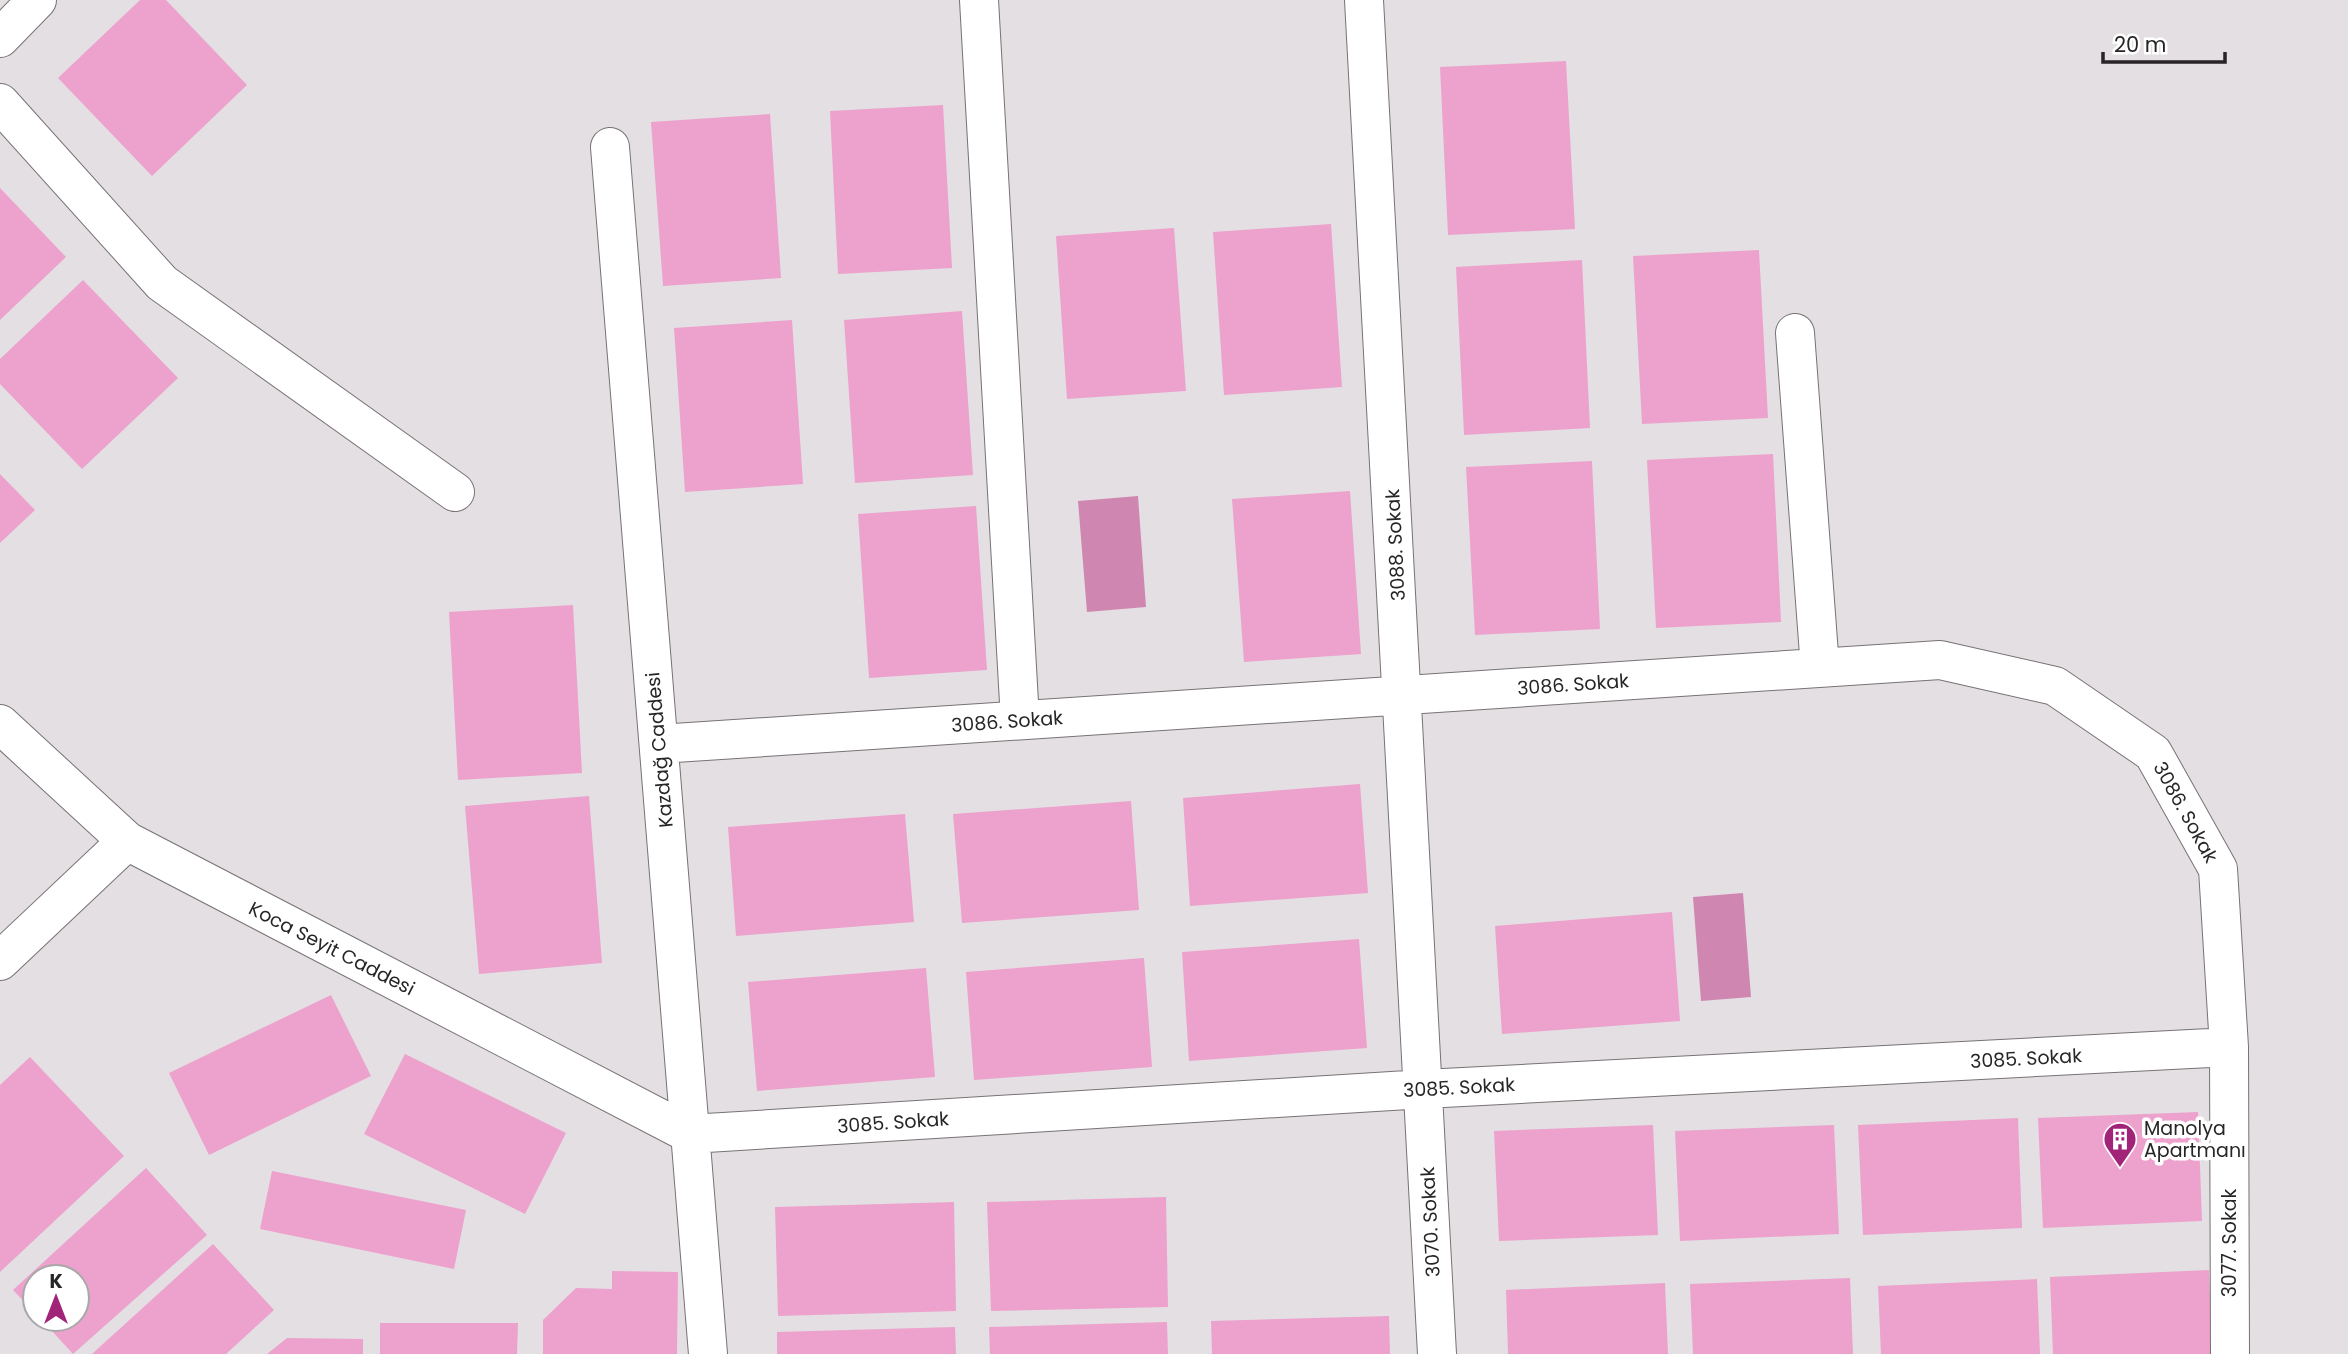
<svg xmlns="http://www.w3.org/2000/svg" width="2348" height="1354" font-family="Poppins,sans-serif">
<style>
.water{fill:#cf87b1}
.building{fill:#eca2cd}
.lines{fill:none;stroke-linecap:round;stroke-linejoin:round}
.minor-casing{stroke:#777275;stroke-width:40}
.minor{stroke:#fff;stroke-width:38}
.labels{text-anchor:middle;stroke-width:7;stroke-linejoin:round;paint-order:stroke}
.street-label{font-size:19px;fill:#272526;stroke:#fff}
.poi-label{font-size:19px;fill:#272526;stroke:#fff;text-anchor:start}
</style>
<rect width="100%" height="100%" fill="#e4dfe2"/>
<path class="water" d="M 1138,496 L 1146,607 L 1087,612 L 1078,501 Z
M 1743,893 L 1751,997 L 1701,1001 L 1693,897 Z"/>
<path class="building" d="M 140,0 L 166,0 L 247,85 L 152,176 L 58,78 Z
M 1566,61 L 1575,229 L 1448,235 L 1440,67 Z
M 943,105 L 952,268 L 838,274 L 830,111 Z
M 770,114 L 781,278 L 663,286 L 651,122 Z
M 0,188 L 66,257 L 0,320 Z
M 1331,224 L 1342,387 L 1224,395 L 1213,232 Z
M 1174,228 L 1186,391 L 1067,399 L 1056,236 Z
M 1759,250 L 1768,418 L 1642,424 L 1633,256 Z
M 1582,260 L 1590,428 L 1464,435 L 1456,267 Z
M 83,280 L 178,378 L 82,469 L 0,384 L 0,359 Z
M 962,311 L 973,475 L 855,483 L 844,320 Z
M 792,320 L 803,484 L 685,492 L 674,328 Z
M 1773,454 L 1781,622 L 1656,628 L 1647,460 Z
M 1592,461 L 1600,629 L 1475,635 L 1466,467 Z
M 0,474 L 35,510 L 0,543 Z
M 1350,491 L 1361,654 L 1244,662 L 1232,499 Z
M 976,506 L 987,670 L 869,678 L 858,514 Z
M 573,605 L 582,773 L 458,780 L 449,612 Z
M 1360,784 L 1368,893 L 1190,906 L 1183,798 Z
M 589,796 L 602,963 L 479,974 L 465,806 Z
M 1131,801 L 1139,910 L 962,923 L 953,814 Z
M 905,814 L 914,922 L 736,936 L 728,827 Z
M 1672,912 L 1680,1021 L 1502,1034 L 1495,926 Z
M 1359,939 L 1367,1048 L 1189,1061 L 1182,952 Z
M 1144,958 L 1152,1067 L 974,1080 L 966,972 Z
M 926,968 L 935,1077 L 757,1091 L 748,982 Z
M 331,995 L 371,1076 L 209,1155 L 169,1073 Z
M 405,1054 L 566,1133 L 525,1214 L 364,1134 Z
M 30,1057 L 124,1156 L 0,1272 L 0,1085 Z
M 2198,1112 L 2202,1221 L 2043,1228 L 2038,1118 Z
M 2018,1118 L 2022,1228 L 1863,1235 L 1858,1125 Z
M 1653,1125 L 1658,1235 L 1499,1241 L 1494,1131 Z
M 1834,1125 L 1839,1234 L 1680,1241 L 1675,1131 Z
M 146,1168 L 207,1235 L 73,1354 L 41,1319 L 77,1319 L 77,1277 L 35,1277 L 35,1313 L 13,1290 Z
M 272,1171 L 466,1210 L 454,1269 L 260,1229 Z
M 1166,1197 L 1168,1307 L 991,1311 L 987,1202 Z
M 954,1202 L 956,1311 L 778,1316 L 775,1207 Z
M 213,1244 L 274,1310 L 226,1354 L 92,1354 Z
M 2209,1270 L 2212,1354 L 2053,1354 L 2050,1277 Z
M 612,1271 L 678,1272 L 677,1354 L 543,1354 L 543,1320 L 576,1288 L 612,1289 Z
M 1850,1278 L 1853,1354 L 1693,1354 L 1690,1284 Z
M 2037,1279 L 2040,1354 L 1881,1354 L 1878,1286 Z
M 1665,1283 L 1668,1354 L 1508,1354 L 1506,1290 Z
M 1389,1316 L 1390,1354 L 1212,1354 L 1211,1321 Z
M 1167,1322 L 1168,1354 L 990,1354 L 989,1327 Z
M 380,1323 L 518,1323 L 517,1354 L 380,1354 Z
M 955,1327 L 956,1354 L 777,1354 L 777,1332 Z
M 287,1338 L 363,1339 L 363,1354 L 267,1354 Z"/>
<g class="lines">
<defs>
<path id="minor" d="M 979,0 L 1020,720
M 1364,0 L 1437,1354
M 0,38 L 37,0
M 0,103 L 162,283 L 455,492
M 610,147 L 708,1354
M 1795,333 L 1820,668
M 0,724 L 127,841 L 690,1134 L 1424,1089 L 2229,1047
M 659,744 L 1940,660 L 2055,686 L 2153,753 L 2218,869 L 2229,1047 L 2230,1354
M 0,961 L 127,841"/>
</defs>
<use href="#minor" class="minor-casing"/>
<use href="#minor" class="minor"/>
</g>
<defs>
<symbol id="building-pin" viewBox="-11 -11 22 30"><path d="M0 17L-7.5 6A9.5 9.5 0 1 1 7.5 6Z" fill="#a12479" stroke="#fff"/><path d="M-4-6H4V6H1V3H-1V6H-4ZM-2.5-4.3h1.7v1.8h-1.7ZM.8-4.3h1.7v1.8H.8ZM-2.5-1h1.7V.8h-1.7ZM.8-1h1.7V.8H.8Z" fill="#fff"/></symbol>
</defs>
<g fill-rule="evenodd">
<use href="#building-pin" x="2101" y="1120" width="38" height="52"/>
</g>
<g class="labels">
<g class="street-label">
<text transform="translate(1395 545) rotate(-93)" y="7">3088. Sokak</text>
<text transform="translate(1573 684) rotate(-4)" y="7">3086. Sokak</text>
<text transform="translate(1007 721) rotate(-4)" y="7">3086. Sokak</text>
<text transform="translate(659 750) rotate(-95)" y="7">Kazdağ Caddesi</text>
<text transform="translate(2186 812) rotate(61)" y="7">3086. Sokak</text>
<text transform="translate(332 948) rotate(27)" y="7">Koca Seyit Caddesi</text>
<text transform="translate(2026 1058) rotate(-3)" y="7">3085. Sokak</text>
<text transform="translate(1459 1087) rotate(-3)" y="7">3085. Sokak</text>
<text transform="translate(893 1122) rotate(-4)" y="7">3085. Sokak</text>
<text transform="translate(1430 1222) rotate(-93)" y="7">3070. Sokak</text>
<text transform="translate(2229 1243) rotate(-90)" y="7">3077. Sokak</text>
</g>
<g class="poi-label">
<text x="2144" y="1135">Manolya<tspan x="2144" dy="22">Apartmanı</tspan></text>
</g>
</g>
<g transform="translate(56 1298)"><circle r="33" fill="#ffffff" stroke="#a9a8a8" stroke-width="2"/>
<path d="M0-5L12 26L0 18L-12 26Z" fill="#a12479"/>
<text y="-10" font-size="19" font-weight="bold" text-anchor="middle" fill="#272526">K</text>
</g>
<path d="M2103 52v10h122v-10" fill="none" stroke="#272526" stroke-width="3.5"/>
<text x="2114" y="52" font-size="21" fill="#272526" stroke="#ffffff" stroke-width="5" paint-order="stroke">20 m</text>
</svg>
